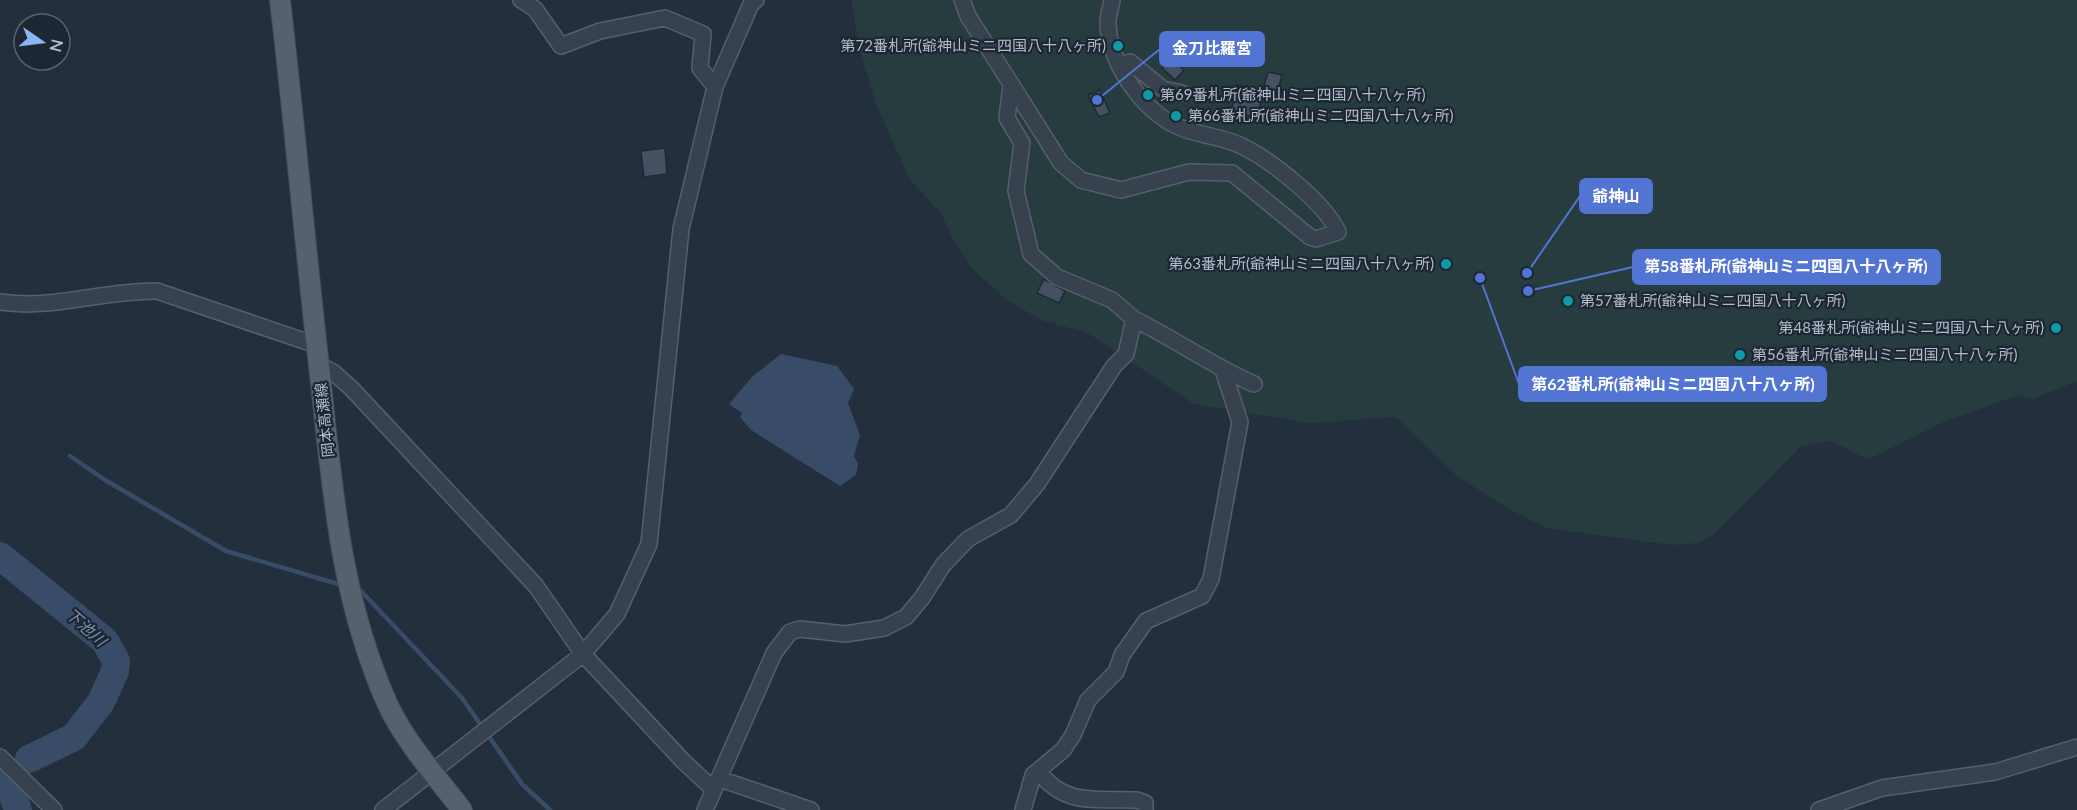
<svg xmlns="http://www.w3.org/2000/svg" width="2077" height="810" font-family="Lato,'Noto Sans JP',sans-serif">
<style>
.green{fill:#263c3f}
.water{fill:#394c67}
.lines{fill:none;stroke-linecap:round;stroke-linejoin:round}
.stream{stroke:#394c67;stroke-width:4.5}
.river{stroke:#394c67;stroke-width:28}
.building{fill:#455162;stroke:#1f2835;stroke-width:1.5}
.minor-casing{stroke:#565f6c;stroke-width:18}
.major-casing{stroke:#414a57;stroke-width:22}
.minor{stroke:#38414e;stroke-width:15}
.major{stroke:#56606e;stroke-width:20}
.culture-dot{fill:#0f9aa8;stroke:#1d2633;stroke-width:2}
.labels{text-anchor:middle;stroke-width:4.5;stroke-linejoin:round;paint-order:stroke}
.poi-label{font-size:15px;fill:#b4bcc9;stroke:#1d2633;text-anchor:start}
.street-label{font-size:15px;fill:#b4bcc9;stroke:#1d2633}
.water-label{font-size:16px;font-style:italic;fill:#7c92b1;stroke:#1d2633}
.leader{fill:none;stroke:#5274d3;stroke-width:2}
.callout-dot{fill:#5274d3;stroke:#1d2633;stroke-width:2}
.callout{fill:#5274d3;stroke:#5274d3;stroke-width:2}
.callout-label{font-size:16px;text-anchor:middle;font-weight:bold;fill:#fff}
</style>
<rect width="100%" height="100%" fill="#242f3e"/>
<path class="green" d="M 851,0 L 2077,0 L 2077,381 L 2033,399 L 2016,396 L 1941,423 L 1868,460 L 1832,441 L 1800,447 L 1714,534 L 1699,543 L 1672,545 L 1546,528 L 1509,509 L 1457,476 L 1396,417 L 1308,423 L 1194,404 L 1088,333 L 1041,320 L 1004,298 L 970,266 L 951,236 L 941,213 L 910,180 L 876,104 L 860,51 Z"/>
<path class="water" d="M 781,354 L 837,366 L 854,389 L 848,403 L 860,435 L 854,456 L 858,464 L 856,475 L 840,486 L 751,430 L 740,417 L 742,413 L 729,404 L 752,377 Z"/>
<g class="lines">
<path class="stream" d="M 70,456 L 105,480 L 226,551 L 345,586
M 356,590 L 361,591 L 462,698 L 522,784 L 550,810"/>
<path class="river" d="M 0,556 L 105,641 L 116,661 L 115,671 L 101,702 L 74,737 L 29,759
M 8,782 L 18,810"/>
</g>
<path class="building" d="M 1170,58 L 1184,70 L 1175,80 L 1162,68 Z
M 1268,72 L 1282,75 L 1277,93 L 1263,89 Z
M 1237,85 L 1264,91 L 1258,113 L 1253,112 L 1252,116 L 1231,112 Z
M 1100,90 L 1110,113 L 1099,117 L 1088,95 Z
M 665,148 L 667,174 L 644,177 L 641,151 Z
M 1044,279 L 1065,291 L 1059,303 L 1037,293 Z"/>
<g class="lines">
<defs>
<path id="minor" d="M 521,0 L 535,9 L 561,46 L 600,31 L 665,18 L 703,34 L 700,68 L 715,87
M 962,0 L 968,16 L 1061,163 L 1081,180 L 1121,190 L 1189,172 L 1232,173 L 1310,237 L 1316,239 L 1338,232 C 1325,203 1273,162 1244,147 C 1222,135 1193,136 1171,123 C 1139,105 1108,60 1108,22 C 1108,15 1111,7 1112,0
M 1120,66 L 1130,62 L 1163,89 L 1182,93
M 1011,85 L 1007,118 L 1022,143 L 1016,191 L 1031,254 L 1057,277 L 1112,300 L 1134,319
M 0,302 C 53,310 105,290 157,291 L 316,345
M 319,365 L 333,372 L 352,389 L 536,586 L 583,654 L 684,762 L 713,789
M 0,757 L 54,810
M 1038,771 C 1065,807 1096,798 1137,800 L 1145,803 L 1145,810
M 720,779 L 811,810
M 383,810 L 583,654 L 617,614 L 649,544 L 681,229 L 715,87 L 751,4 L 756,0
M 705,810 L 774,653 L 790,632 L 800,629 L 845,634 L 884,628 L 906,617 L 922,598 L 943,565 L 968,539 L 1011,515 L 1037,484 L 1114,366 L 1126,354 L 1134,319 C 1175,339 1212,366 1254,384
M 1023,810 L 1033,775 L 1063,750 L 1073,735 L 1088,700 L 1116,672 L 1122,655 L 1146,621 L 1202,596 L 1211,579 L 1240,422 L 1223,370
M 1819,810 L 1882,788 L 1995,772 L 2077,747"/>
<path id="major" d="M 280,0 C 295,128 306,256 321,384 C 333,495 341,599 387,703 C 405,742 436,776 462,810"/>
</defs>
<use href="#minor" class="minor-casing"/>
<use href="#major" class="major-casing"/>
<use href="#minor" class="minor"/>
<use href="#major" class="major"/>
</g>
<g class="culture-dot">
<circle cx="1118" cy="46" r="6"/>
<circle cx="1148" cy="95" r="6"/>
<circle cx="1176" cy="116" r="6"/>
<circle cx="1446" cy="264" r="6"/>
<circle cx="1568" cy="301" r="6"/>
<circle cx="2056" cy="328" r="6"/>
<circle cx="1740" cy="355" r="6"/>
</g>
<g class="labels">
<g class="poi-label">
<text x="1106" y="51" text-anchor="end">第72番札所(爺神山ミニ四国八十八ヶ所)</text>
<text x="1160" y="100">第69番札所(爺神山ミニ四国八十八ヶ所)</text>
<text x="1188" y="121">第66番札所(爺神山ミニ四国八十八ヶ所)</text>
<text x="1434" y="269" text-anchor="end">第63番札所(爺神山ミニ四国八十八ヶ所)</text>
<text x="1580" y="306">第57番札所(爺神山ミニ四国八十八ヶ所)</text>
<text x="2044" y="333" text-anchor="end">第48番札所(爺神山ミニ四国八十八ヶ所)</text>
<text x="1752" y="360">第56番札所(爺神山ミニ四国八十八ヶ所)</text>
</g>
<g class="street-label">
<text transform="translate(325 420) rotate(-96)" y="5">岡本高瀬線</text>
</g>
<g class="water-label">
<text transform="translate(86 627) rotate(42)" y="6">下池川</text>
</g>
</g>
<path class="leader" d="M1097 100L1160 49M1527 273L1580 196M1528 291L1633 267M1480 278L1519 384"/>
<g class="callout-dot">
<circle cx="1097" cy="100" r="6"/>
<circle cx="1527" cy="273" r="6"/>
<circle cx="1528" cy="291" r="6"/>
<circle cx="1480" cy="278" r="6"/>
</g>
<g class="callout">
<rect x="1160" y="32" width="104" height="34" rx="6"/>
<rect x="1580" y="179" width="72" height="34" rx="6"/>
<rect x="1633" y="250" width="307" height="34" rx="6"/>
<rect x="1519" y="367" width="307" height="34" rx="6"/>
</g>
<g class="callout-label">
<text x="1212" y="54">金刀比羅宮</text>
<text x="1616" y="202">爺神山</text>
<text x="1786" y="272">第58番札所(爺神山ミニ四国八十八ヶ所)</text>
<text x="1673" y="390">第62番札所(爺神山ミニ四国八十八ヶ所)</text>
</g>
<g transform="translate(42 42) rotate(104)"><circle r="28" fill="#1d2633" stroke="#59626f" stroke-width="1.5"/>
<path d="M0-4.5L10 22L0 15L-10 22Z" fill="#8ab4f8"/>
<text y="-9" font-size="16" font-weight="bold" text-anchor="middle" fill="#b4bcc9">N</text>
</g>
</svg>
